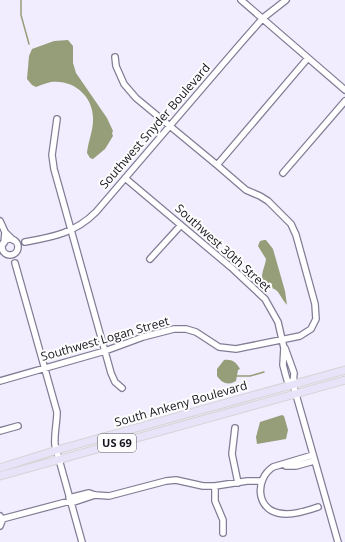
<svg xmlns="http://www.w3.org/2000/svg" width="345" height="542" font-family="'Open Sans',sans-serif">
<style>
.water{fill:#959d79}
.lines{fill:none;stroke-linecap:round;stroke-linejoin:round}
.stream{stroke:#959d79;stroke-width:1.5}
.minor-casing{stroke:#827c95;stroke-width:8}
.major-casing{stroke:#d5d5d6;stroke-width:9}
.minor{stroke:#fff;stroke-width:5.5}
.major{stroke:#e8e3f8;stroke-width:7}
.labels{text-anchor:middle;stroke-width:4;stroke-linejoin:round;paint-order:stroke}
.shield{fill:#fdfdfd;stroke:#5c5b61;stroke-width:1}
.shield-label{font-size:11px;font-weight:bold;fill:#17151e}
.street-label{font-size:12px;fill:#17151e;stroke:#fdfdfd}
</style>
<rect width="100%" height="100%" fill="#f1edfe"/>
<path class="water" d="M 68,40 L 73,46 L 73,63 L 76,73 L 107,118 L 113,131 L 112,133 L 113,136 L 105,149 L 93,159 L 90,158 L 87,153 C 88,142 93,131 93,120 C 94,97 74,79 51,82 C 46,83 41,85 36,87 L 32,85 L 27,79 L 29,56 L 32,49 L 54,41 Z
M 264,240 L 266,240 L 273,249 L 285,291 L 287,305 C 283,301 281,296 278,292 C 275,288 270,288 267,286 C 257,280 265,268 266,259 L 258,246 L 260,241 Z
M 224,360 C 232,359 236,362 240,369 L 238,370 L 236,381 C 228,386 222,383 217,376 L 217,369 Z
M 282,415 L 284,416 L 288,430 L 286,439 L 257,444 L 256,437 L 260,422 Z"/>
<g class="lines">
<path class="stream" d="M 21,0 L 21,15 L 29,44
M 237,376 L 250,376 L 264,372"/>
<defs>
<path id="minor" d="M 241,0 L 345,90
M 57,119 L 52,155 L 54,169 L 111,373 L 115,382 L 122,388
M 217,165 L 308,58
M 283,173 L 345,101
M 125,178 L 233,269 L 265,299 L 278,322 L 284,348 L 283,365 L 287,380 L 293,384
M 0,221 L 5,232
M2 247a8 8 0 1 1 16 0a8 8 0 1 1-16 0Z
M 25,242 C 53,237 75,233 96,212 L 241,43 L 263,18 L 286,0
M 4,243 L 5,232 L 13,240
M 150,259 L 181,225
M 15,263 L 57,412 C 57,423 54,434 55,445 L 82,542
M 285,348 L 294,373 L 293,384 L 338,542
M 0,381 L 105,351 L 143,337 L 174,329 L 186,329 L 196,332 L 219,347 L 236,349 L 300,336 L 311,329 L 316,319 L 315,304 L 296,235 L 291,224 L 268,201 L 260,196 L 246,190 L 217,165 L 136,98 L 124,84 L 116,66 L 115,57
M 235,428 L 232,454 L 238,483
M 0,431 L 18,426
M 313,455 L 273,467 C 255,479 256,508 278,513 C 291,516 306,511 318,507
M 286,466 L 296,466 L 314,461
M 215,486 L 215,501 L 223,520 L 223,533
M 69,498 L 89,493 L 95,495 L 109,496 L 166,481 L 176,480 L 203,486 L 215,486 L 247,481 L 261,481
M 71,503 L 95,495
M 0,516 L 2,521 L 0,526
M 2,519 L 70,501"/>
<path id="major" d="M 0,468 L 57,450 L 345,370
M 0,476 L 345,380"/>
</defs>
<use href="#minor" class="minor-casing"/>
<use href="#major" class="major-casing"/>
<use href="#minor" class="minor"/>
<use href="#major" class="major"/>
</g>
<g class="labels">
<rect class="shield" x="98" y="434" width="38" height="18" rx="3"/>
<g class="shield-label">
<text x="117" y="447">US 69</text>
</g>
<g class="street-label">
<text transform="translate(155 126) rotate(-49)" y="4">Southwest Snyder Boulevard</text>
<text transform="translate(223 248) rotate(42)" y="4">Southwest 30th Street</text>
<text transform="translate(105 339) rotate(-16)" y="4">Southwest Logan Street</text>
<text transform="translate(181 404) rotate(-16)" y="4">South Ankeny Boulevard</text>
</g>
</g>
</svg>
